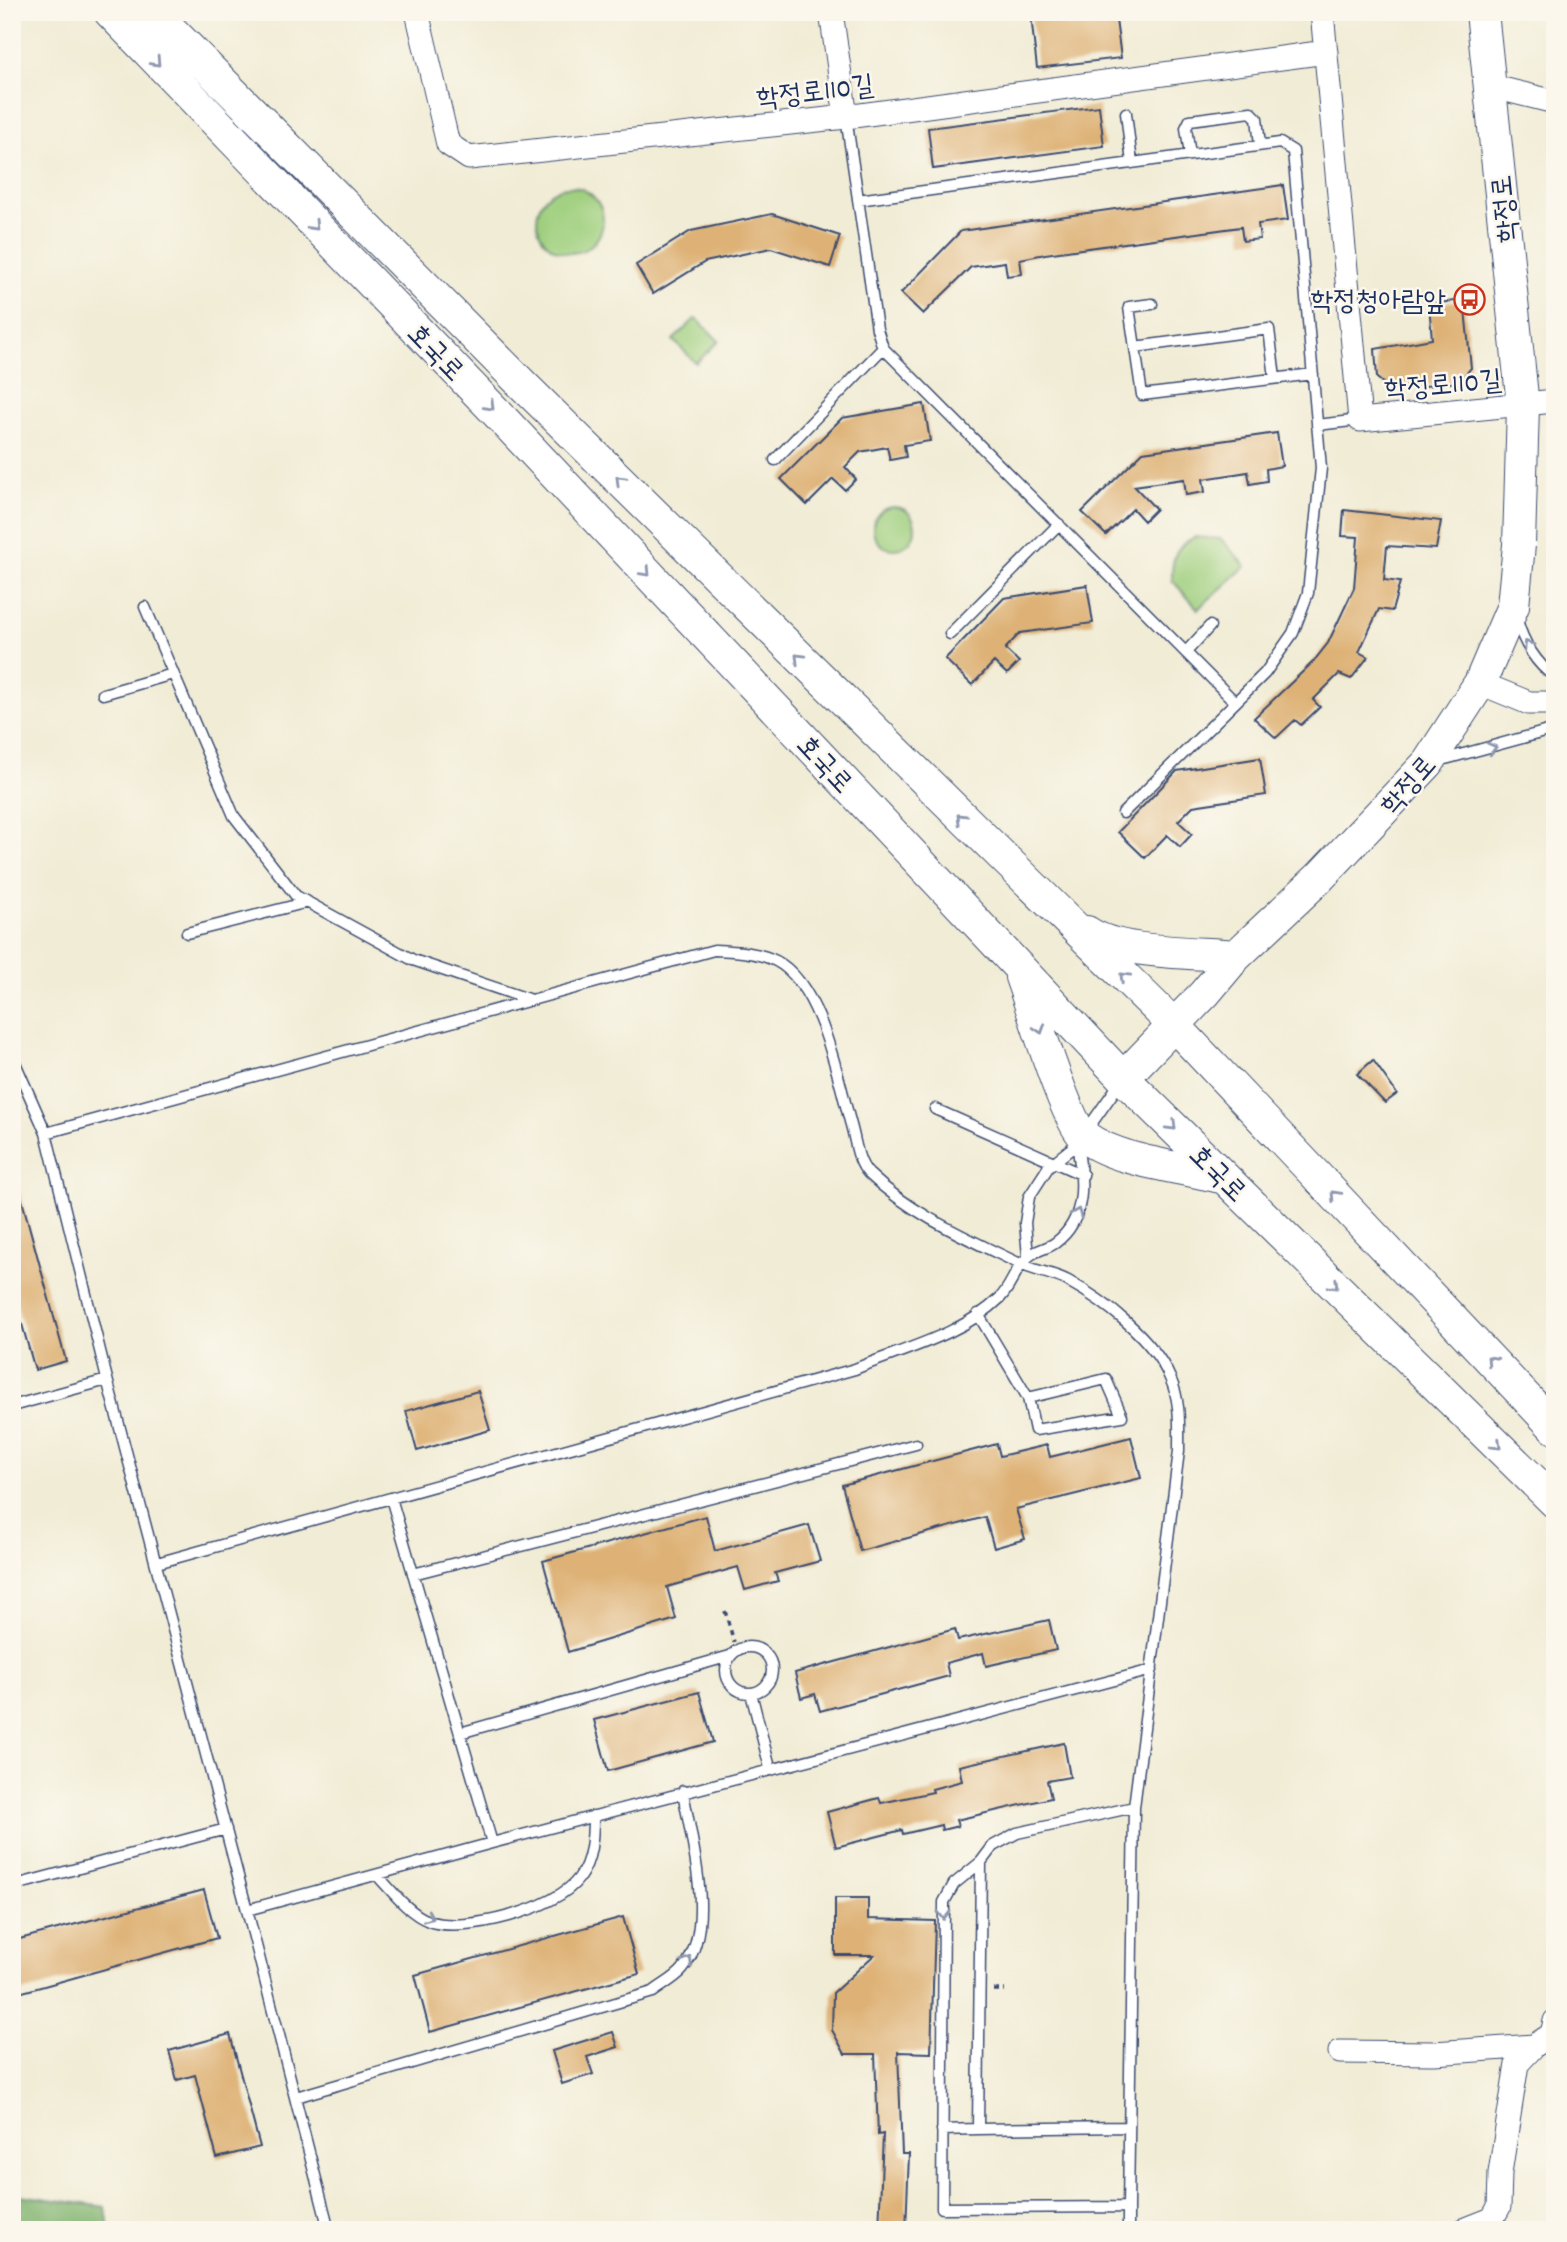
<svg xmlns="http://www.w3.org/2000/svg" width="1567" height="2242" font-family="Dekko,'Poor Story',sans-serif">
<style>
.green{fill:#9fcf7e;stroke:#5d7f6e;stroke-width:2}
.forest{fill:#7fb26d;stroke:#4d7066;stroke-width:2}
.building{fill:#deb277}
.lines{fill:none;stroke-linecap:round;stroke-linejoin:round}
.service-casing{stroke:#3b4b70;stroke-width:13}
.minor-casing{stroke:#3b4b70;stroke-width:25}
.secondary-casing{stroke:#3b4b70;stroke-width:34}
.path{stroke:#3b4b70;stroke-width:3.5;stroke-dasharray:5 5;stroke-linecap:butt}
.service{stroke:#fff;stroke-width:10}
.minor{stroke:#fff;stroke-width:23}
.secondary{stroke:#fff;stroke-width:32}
.oneway{stroke:#8d97ae}
.labels{text-anchor:middle;stroke-width:5;stroke-linejoin:round;paint-order:stroke}
.street-label{font-size:28px;fill:#1b2f5e;stroke:#fbf7ec}
.poi-label{font-size:28px;fill:#1b2f5e;stroke:#fbf7ec;text-anchor:end}
</style>
<rect width="100%" height="100%" fill="#fbf7ec"/>
<filter id="ink" filterUnits="userSpaceOnUse"><feTurbulence type="fractalNoise" baseFrequency=".0143" numOctaves="2"/><feDisplacementMap in="SourceGraphic" scale="14" xChannelSelector="R" yChannelSelector="G"/><feConvolveMatrix kernelMatrix="1 2 1 2 8 2 1 2 1" color-interpolation-filters="sRGB"/></filter>
<filter id="wash" filterUnits="userSpaceOnUse"><feTurbulence type="fractalNoise" baseFrequency=".00686" numOctaves="4" result="noise"/><feDisplacementMap in="SourceGraphic" scale="28" xChannelSelector="R" yChannelSelector="G"/><feGaussianBlur stdDeviation="1.57" result="paint"/><feColorMatrix in="noise" values="0 0 0 0 0 0 0 0 0 0 0 0 0 0 0 0 0 1.4 0 .05"/><feComposite in="paint" operator="in"/></filter>
<g filter="url(#wash)">
<rect width="100%" height="100%" fill="#f1ecd5"/>
<path class="green" d="M537 220a33 33 0 1 1 66 0a33 33 0 1 1-66 0Z
M 696,318 L 719,341 L 696,363 L 673,340 Z
M873 528a21 21 0 1 1 42 0a21 21 0 1 1-42 0Z
M 1195,537 L 1221,539 L 1246,566 L 1198,609 L 1172,580 C 1172,558 1174,547 1195,537 Z"/>
<path class="forest" d="M 12,2194 L 106,2207 L 109,2230 L 12,2230 Z"/>
<g id="blocks">
<path class="building" d="M 1059,12 L 1115,12 L 1121,58 L 1037,68 L 1031,16 Z
M 1099,106 L 1104,146 L 933,169 L 928,128 Z
M 1283,185 L 1288,220 L 1258,224 L 1260,239 L 1243,241 L 1241,227 L 1045,254 L 1020,259 L 1022,274 L 1007,276 L 1005,262 L 971,267 L 923,314 L 901,293 L 961,231 Z
M 772,214 L 840,236 L 830,267 L 771,248 L 705,262 L 653,294 L 636,265 L 691,231 Z
M 1464,300 L 1471,368 L 1459,382 L 1391,390 L 1377,378 L 1375,349 L 1432,339 L 1429,304 Z
M 924,404 L 930,441 L 904,445 L 906,457 L 890,460 L 887,447 L 860,452 L 845,467 L 856,479 L 845,490 L 833,479 L 807,505 L 781,479 L 842,418 Z
M 1277,433 L 1282,466 L 1266,469 L 1267,481 L 1250,484 L 1248,472 L 1203,479 L 1205,492 L 1186,495 L 1184,479 L 1134,486 L 1156,509 L 1144,521 L 1133,509 L 1106,535 L 1082,512 L 1143,452 Z
M 1344,510 L 1441,521 L 1436,549 L 1387,546 L 1384,580 L 1400,582 L 1392,611 L 1379,609 L 1359,652 L 1368,657 L 1351,679 L 1339,674 L 1313,700 L 1320,707 L 1301,725 L 1295,720 L 1276,738 L 1254,718 L 1313,662 L 1328,643 L 1354,588 L 1358,537 L 1342,536 Z
M 1087,585 L 1093,623 L 1020,633 L 1005,649 L 1019,662 L 1007,674 L 994,662 L 972,685 L 945,659 L 1004,598 Z
M 1260,758 L 1266,795 L 1193,806 L 1178,821 L 1192,834 L 1180,847 L 1167,835 L 1145,858 L 1118,832 L 1177,771 Z
M 1373,1060 L 1397,1094 L 1385,1103 L 1357,1074 Z
M 17,1182 L 66,1361 L 35,1370 L 12,1289 L 12,1183 Z
M 478,1391 L 490,1430 L 417,1451 L 406,1411 Z
M 1131,1437 L 1141,1478 L 1016,1509 L 1025,1539 L 994,1548 L 985,1517 L 860,1551 L 842,1485 L 997,1444 L 1000,1456 L 1047,1445 L 1050,1457 Z
M 706,1516 L 715,1551 L 809,1525 L 820,1561 L 775,1573 L 778,1581 L 745,1590 L 738,1567 L 667,1587 L 676,1619 L 568,1652 L 543,1561 Z
M 1049,1620 L 1056,1650 L 986,1666 L 983,1653 L 946,1663 L 949,1676 L 820,1711 L 815,1694 L 801,1698 L 795,1673 L 955,1629 L 958,1640 Z
M 699,1692 L 713,1742 L 608,1771 L 594,1720 Z
M 1064,1743 L 1070,1777 L 1047,1781 L 1051,1798 L 956,1820 L 958,1826 L 942,1830 L 941,1825 L 903,1834 L 902,1830 L 836,1847 L 827,1812 L 879,1798 L 881,1803 L 933,1792 L 932,1789 L 962,1781 L 959,1766 Z
M 204,1890 L 217,1938 L 12,1995 L 12,1941 Z
M 835,1898 L 868,1898 L 868,1919 L 935,1921 L 931,2053 L 898,2052 L 902,2154 L 909,2154 L 906,2230 L 879,2230 L 883,2134 L 878,2135 L 875,2054 L 845,2054 L 832,2030 L 833,1993 L 874,1955 L 835,1955 Z
M 623,1917 L 639,1974 L 430,2032 L 415,1975 Z
M 613,2032 L 618,2047 L 587,2057 L 593,2074 L 562,2084 L 552,2051 Z
M 230,2034 L 260,2147 L 217,2158 L 195,2075 L 177,2080 L 169,2051 Z"/>
</g>
</g>
<g filter="url(#ink)">
<use href="#blocks" fill-opacity="0" stroke="#3b4b70" stroke-width="2"/>
<g class="lines">
<defs>
<path id="service" d="M 1126,113 L 1132,163
M 846,117 L 877,329 L 883,348 L 1235,702
M 1190,155 L 1186,128 L 1190,120 L 1251,112 L 1257,118 L 1260,145
M 858,200 L 1280,143 L 1293,151 L 1321,468 L 1308,593 L 1293,633 L 1265,673 L 1123,813
M 1152,304 L 1129,307 L 1142,395 L 1313,374
M 1135,347 L 1269,329 L 1275,378
M 1317,425 L 1360,420
M 775,460 L 883,348
M 145,607 L 234,816 L 296,896 L 413,960 L 531,1000
M 1517,620 C 1523,642 1536,664 1555,677
M 950,634 L 1059,524
M 1186,652 L 1210,626
M 103,694 L 173,674
M 1438,761 L 1555,729
M 187,933 L 308,902
M 12,1056 L 46,1133 L 107,1379 L 247,1910 L 492,1843
M 935,1109 L 1083,1175
M 46,1133 L 714,950 C 735,951 758,952 776,961 C 821,984 838,1079 851,1125 C 856,1142 857,1162 869,1174 C 911,1214 967,1238 1018,1263 C 1034,1271 1053,1273 1068,1281 C 1106,1302 1153,1338 1170,1378 C 1181,1401 1179,1426 1179,1451 L 1134,1807 L 1128,2207 L 942,2208 L 944,1902 L 954,1884 L 981,1862
M 1028,1256 L 1025,1223 L 1029,1197 L 1049,1166 L 1077,1144 L 1122,1080
M 978,1314 L 1028,1398 L 1035,1430 L 1122,1416 L 1106,1379 L 1028,1398
M 12,1406 L 107,1380
M 391,1498 L 492,1843 L 1152,1670
M 157,1563 L 855,1369 C 903,1349 962,1335 1000,1298 C 1011,1287 1015,1269 1027,1258 C 1034,1250 1047,1249 1055,1243 C 1088,1219 1083,1178 1077,1144
M 413,1574 L 916,1444
M726 1670a23 23 0 1 1 46 0a23 23 0 1 1-46 0Z
M 751,1693 L 770,1768
M 460,1733 L 730,1656
M 377,1875 C 391,1890 409,1914 429,1921 C 465,1934 557,1909 579,1878 C 592,1860 593,1837 593,1816
M 12,1886 L 226,1829
M 247,1910 L 329,2230
M 296,2097 L 653,1992 C 662,1985 676,1978 683,1969 C 717,1926 691,1842 683,1791
M 1128,2127 L 978,2129 L 981,1862 L 993,1846 L 1017,1833 L 1134,1807
M 942,2130 L 978,2129
M 1128,2230 L 1128,2207"/>
<path id="minor" d="M 417,12 L 448,144 L 469,158 L 846,117 L 1326,52
M 831,12 L 846,117
M 1322,12 L 1360,420 L 1555,401
M 1490,86 L 1555,102
M 1480,683 L 1529,703 L 1555,703
M 1340,2052 L 1434,2053 L 1534,2046
M 1464,2230 L 1492,2219 L 1499,2207 L 1500,2173 L 1517,2064 L 1534,2046 L 1552,2034 L 1555,2021"/>
<path id="secondary" d="M 110,12 L 496,412 L 1123,1078 L 1555,1502
M 153,12 L 525,387 L 1173,1024 L 1555,1428
M 1087,932 C 1118,954 1195,952 1236,956
M 1021,977 C 1032,1006 1066,1123 1085,1137 C 1118,1162 1183,1167 1224,1178
M 1123,1078 L 1205,993 L 1236,956 L 1319,878 L 1428,763 L 1480,683 L 1513,606 L 1519,545 L 1523,406 L 1482,12"/>
</defs>
<use href="#service" class="service-casing"/>
<use href="#minor" class="minor-casing"/>
<use href="#secondary" class="secondary-casing"/>
<path class="path" d="M 725,1611 L 734,1642
M 994,1990 L 1005,1990"/>
<use href="#service" class="service"/>
<use href="#minor" class="minor"/>
<use href="#secondary" class="secondary"/>
</g>
<defs><path id="oneway-chevron" d="M-2-3.5L2.5 0L-2 3.5" fill="none" stroke-width="1.6" stroke-linecap="round" stroke-linejoin="round" transform="scale(1.75)"/></defs>
<g class="oneway">
<use href="#oneway-chevron" transform="translate(156 62) rotate(47)"/>
<use href="#oneway-chevron" transform="translate(314 226) rotate(46)"/>
<use href="#oneway-chevron" transform="translate(490 406) rotate(46)"/>
<use href="#oneway-chevron" transform="translate(620 480) rotate(-135)"/>
<use href="#oneway-chevron" transform="translate(646 572) rotate(47)"/>
<use href="#oneway-chevron" transform="translate(1528 645) rotate(-123)"/>
<use href="#oneway-chevron" transform="translate(799 658) rotate(-135)"/>
<use href="#oneway-chevron" transform="translate(1492 748) rotate(-15)"/>
<use href="#oneway-chevron" transform="translate(961 818) rotate(-135)"/>
<use href="#oneway-chevron" transform="translate(1124 977) rotate(-136)"/>
<use href="#oneway-chevron" transform="translate(1040 1029) rotate(72)"/>
<use href="#oneway-chevron" transform="translate(1172 1126) rotate(45)"/>
<use href="#oneway-chevron" transform="translate(1335 1195) rotate(-133)"/>
<use href="#oneway-chevron" transform="translate(1077 1213) rotate(-68)"/>
<use href="#oneway-chevron" transform="translate(1334 1285) rotate(44)"/>
<use href="#oneway-chevron" transform="translate(1491 1360) rotate(-133)"/>
<use href="#oneway-chevron" transform="translate(1497 1445) rotate(44)"/>
<use href="#oneway-chevron" transform="translate(944 1915) rotate(90)"/>
<use href="#oneway-chevron" transform="translate(429 1917) rotate(23)"/>
<use href="#oneway-chevron" transform="translate(688 1961) rotate(-59)"/>
</g>
</g>
<defs>
<symbol id="bus-ring" viewBox="-11 -11 22 22"><circle r="9.5" fill="#fbf7ec" stroke="#c8321e" stroke-width="1.5"/><path d="M-5-6H5V4H4V6H2V4H-2V6H-4V4H-5ZM-3.5-4V0h7V-4ZM-3.5 1.2v1.5H-2V1.2ZM2 1.2v1.5H3.5V1.2Z" fill="#c8321e"/></symbol>
</defs>
<g fill-rule="evenodd">
<use href="#bus-ring" x="1452" y="282" width="35" height="35"/>
</g>
<g class="labels">
<g class="street-label">
<text transform="translate(815 90) rotate(-7)" y="10">학정로110길</text>
<text transform="translate(1503 209) rotate(-96)" y="10">학정로</text>
<text transform="translate(437 351) rotate(46)" y="10">호국로</text>
<text transform="translate(1443 383) rotate(-5)" y="10">학정로110길</text>
<text transform="translate(826 763) rotate(47)" y="10">호국로</text>
<text transform="translate(1407 784) rotate(-49)" y="10">학정로</text>
<text transform="translate(1219 1172) rotate(45)" y="10">호국로</text>
</g>
<g class="poi-label">
<text x="1446" y="309">학정청아람앞</text>
</g>
</g>
<rect width="1567" height="2242" fill="none" stroke="#fbf7ec" stroke-width="42"/>
</svg>
